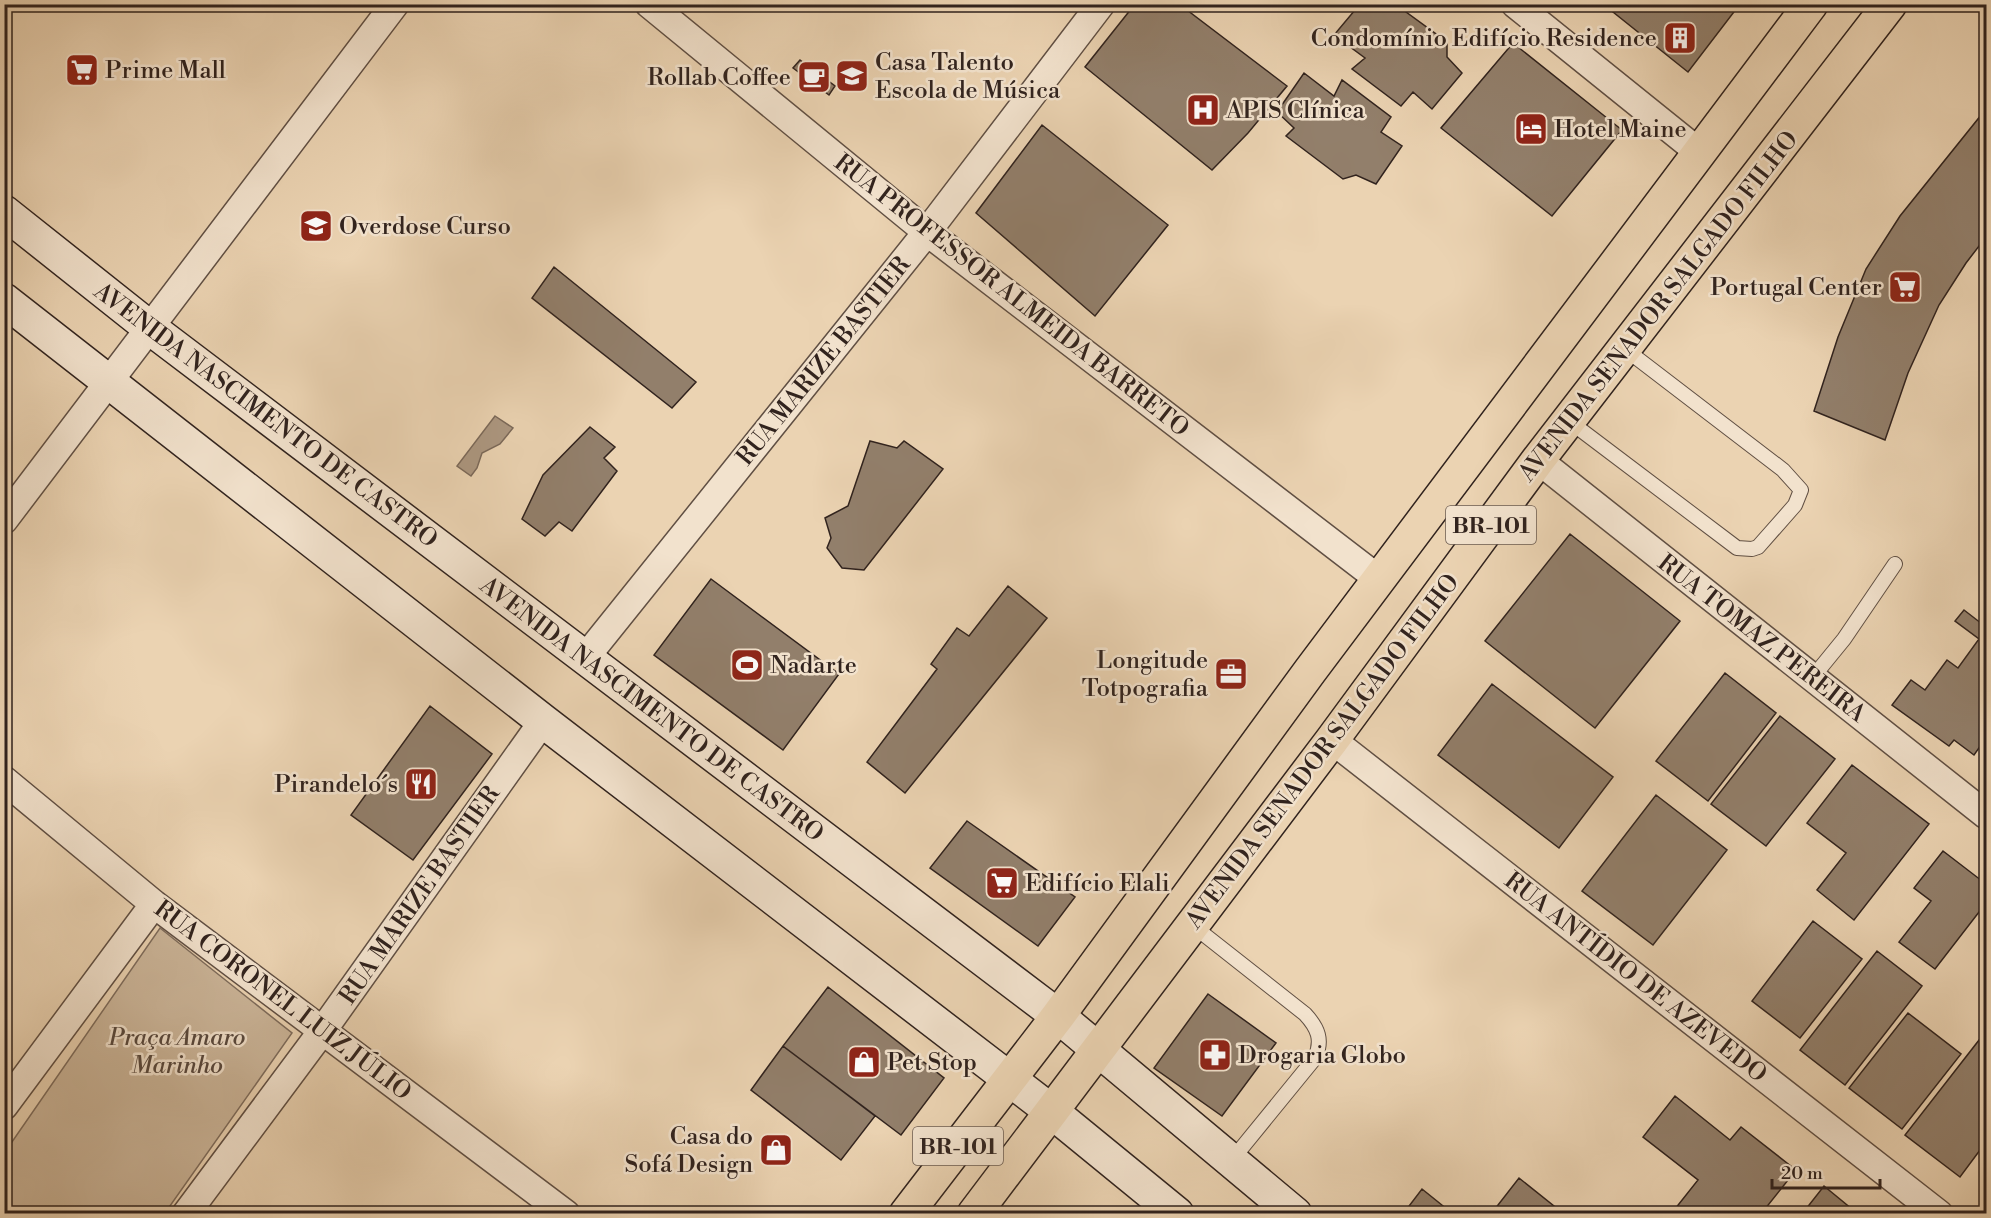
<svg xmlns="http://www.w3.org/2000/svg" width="1991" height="1218" font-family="'Libre Bodoni',serif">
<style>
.green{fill:#cbb599;stroke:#7e6c5c;stroke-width:1.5}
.water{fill:#ac9780;stroke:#7b6959;stroke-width:1.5}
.building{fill:#927f6b;stroke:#31231e;stroke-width:1.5}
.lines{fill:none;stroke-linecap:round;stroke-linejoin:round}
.lane-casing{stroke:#604f43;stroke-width:16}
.street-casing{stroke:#604f43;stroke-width:30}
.secondary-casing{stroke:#31231e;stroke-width:36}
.highway-casing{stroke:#31231e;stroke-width:36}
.lane{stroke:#f2e2cd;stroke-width:14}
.street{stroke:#f2e2cd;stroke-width:27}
.secondary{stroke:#f2e2cd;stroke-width:33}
.highway{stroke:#ebd3b2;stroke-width:33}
.labels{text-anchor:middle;stroke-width:5;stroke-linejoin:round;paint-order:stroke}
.shield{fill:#f2e2cd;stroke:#6b5c52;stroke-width:1.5}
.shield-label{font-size:22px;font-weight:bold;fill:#31231e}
.poi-label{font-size:24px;fill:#31231e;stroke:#f2e2cd;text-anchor:start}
.street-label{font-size:24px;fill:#31231e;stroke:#f2e2cd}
.park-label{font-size:24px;font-style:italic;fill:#58483d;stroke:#f2e2cd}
</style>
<rect width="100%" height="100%" fill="#ebd3b2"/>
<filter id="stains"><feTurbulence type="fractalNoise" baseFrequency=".00333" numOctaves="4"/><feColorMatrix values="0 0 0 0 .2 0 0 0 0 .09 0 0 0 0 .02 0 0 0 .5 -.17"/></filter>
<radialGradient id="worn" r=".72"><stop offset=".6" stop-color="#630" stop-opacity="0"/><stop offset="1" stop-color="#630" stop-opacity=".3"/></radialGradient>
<path class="green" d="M 160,928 L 292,1033 L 165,1213 L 5,1213 L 5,1152 Z"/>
<path class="water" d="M 495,416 L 513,428 L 500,444 L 482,453 L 477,468 L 471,476 L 457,466 Z"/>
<path class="building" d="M 1135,4 L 1179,4 L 1287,86 L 1248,133 L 1212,170 L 1085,67 Z
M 1360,4 L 1375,4 L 1384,10 L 1388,4 L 1395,4 L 1447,42 L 1447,57 L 1462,73 L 1432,109 L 1413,92 L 1401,106 L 1352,69 L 1365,58 L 1334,35 Z
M 1603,4 L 1740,4 L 1688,72 Z
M 1513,43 L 1622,130 L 1552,216 L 1441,128 Z
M 800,60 L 835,86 L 829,95 L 793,68 Z
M 1304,73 L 1334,96 L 1342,80 L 1391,117 L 1381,132 L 1402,146 L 1376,184 L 1356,175 L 1343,179 L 1286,136 L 1294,128 L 1277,112 Z
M 1986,109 L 1986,237 L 1966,263 L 1939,305 L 1908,373 L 1885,440 L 1814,411 L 1838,337 L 1866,269 L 1900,216 Z
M 1042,125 L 1168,225 L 1095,316 L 976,213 Z
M 554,267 L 696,382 L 672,408 L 532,298 Z
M 590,427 L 615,447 L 604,458 L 617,471 L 572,531 L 559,522 L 545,536 L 522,519 L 543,475 Z
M 870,441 L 897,448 L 904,441 L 943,469 L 864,570 L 842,568 L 827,548 L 831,538 L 825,518 L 848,506 Z
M 1570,534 L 1680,621 L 1595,728 L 1485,641 Z
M 711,579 L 839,674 L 783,750 L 654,655 Z
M 1008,586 L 1047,618 L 905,793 L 867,762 L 937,669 L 931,664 L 957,628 L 969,636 Z
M 1964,610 L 1986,627 L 1986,738 L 1974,755 L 1954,740 L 1949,746 L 1892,705 L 1911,680 L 1925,690 L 1947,660 L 1958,668 L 1979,639 L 1955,621 Z
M 1725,673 L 1776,713 L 1708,801 L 1656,761 Z
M 1492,684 L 1613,777 L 1559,848 L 1438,755 Z
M 430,706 L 492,754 L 413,860 L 351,815 Z
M 1780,716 L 1835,759 L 1766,846 L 1711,804 Z
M 1852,765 L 1929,824 L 1854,920 L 1817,890 L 1846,853 L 1807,823 Z
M 1656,795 L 1727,850 L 1653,945 L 1582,891 Z
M 967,821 L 1075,897 L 1038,946 L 930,868 Z
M 1943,851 L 1986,884 L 1986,903 L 1935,969 L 1899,942 L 1931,901 L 1914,888 Z
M 1813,921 L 1862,959 L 1800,1038 L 1752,1001 Z
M 1877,951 L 1922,986 L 1845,1085 L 1800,1050 Z
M 828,987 L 944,1078 L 901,1135 L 783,1046 Z
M 1208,994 L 1276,1043 L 1222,1116 L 1154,1068 Z
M 1908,1013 L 1961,1054 L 1902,1129 L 1849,1088 Z
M 1983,1035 L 1986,1038 L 1986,1142 L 1960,1177 L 1905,1135 Z
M 783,1046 L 875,1116 L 841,1160 L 751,1090 Z
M 1675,1096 L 1730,1140 L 1741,1127 L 1796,1170 L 1761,1214 L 1671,1214 L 1698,1180 L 1643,1137 Z
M 1519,1178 L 1564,1214 L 1491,1214 Z
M 1824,1186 L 1858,1214 L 1802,1214 Z
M 1422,1189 L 1453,1214 L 1403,1214 Z"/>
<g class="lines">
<defs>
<path id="lane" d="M 1569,421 L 1737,548 L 1752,549 L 1758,547 L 1795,505 L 1801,490 L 1783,470 L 1625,349
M 1813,677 L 1844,639 L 1895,564
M 1192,925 L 1305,1014 C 1318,1028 1323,1040 1315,1058 L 1231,1161"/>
<path id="street" d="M 649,4 L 927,232 L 1380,580
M 1515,4 L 1700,153
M 1538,460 L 1986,815
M 4,520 L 395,4
M 585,658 L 927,232 L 1101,4
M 1332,740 L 1939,1214
M 4,780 L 154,904 L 566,1214
M 4,1106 L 154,904
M 186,1214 L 323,1030 L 543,721"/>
<path id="secondary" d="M 4,212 L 150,328 L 1058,1016 L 1295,1214
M 4,300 L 543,721 L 1051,1111 L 1177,1214"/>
<path id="highway" d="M 906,1214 L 1058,1016 L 1310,671 L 1811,4
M 974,1214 L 1332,740 L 1538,460 L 1890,4"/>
</defs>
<use href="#lane" class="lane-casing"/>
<use href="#street" class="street-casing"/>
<use href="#secondary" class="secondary-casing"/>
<use href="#highway" class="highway-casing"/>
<use href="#lane" class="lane"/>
<use href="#street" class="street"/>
<use href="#secondary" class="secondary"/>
<use href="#highway" class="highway"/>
</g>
<defs>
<symbol id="building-square" viewBox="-11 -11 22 22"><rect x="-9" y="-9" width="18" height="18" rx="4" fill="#8f2418" stroke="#f2e2cd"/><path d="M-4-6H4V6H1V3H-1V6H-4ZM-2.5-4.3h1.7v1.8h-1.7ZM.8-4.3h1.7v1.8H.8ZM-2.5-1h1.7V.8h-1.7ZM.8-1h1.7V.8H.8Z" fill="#fff"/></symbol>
<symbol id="supermarket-square" viewBox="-11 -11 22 22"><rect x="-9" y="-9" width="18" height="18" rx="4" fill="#8f2418" stroke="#f2e2cd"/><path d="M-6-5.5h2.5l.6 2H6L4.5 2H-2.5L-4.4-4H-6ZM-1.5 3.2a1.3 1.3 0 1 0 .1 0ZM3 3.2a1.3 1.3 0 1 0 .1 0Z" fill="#fff"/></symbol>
<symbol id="school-square" viewBox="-11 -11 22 22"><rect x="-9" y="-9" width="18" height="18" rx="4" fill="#8f2418" stroke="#f2e2cd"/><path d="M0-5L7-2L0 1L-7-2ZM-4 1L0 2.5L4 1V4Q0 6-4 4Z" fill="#fff"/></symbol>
<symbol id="cafe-square" viewBox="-11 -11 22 22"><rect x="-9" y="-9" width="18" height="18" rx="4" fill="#8f2418" stroke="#f2e2cd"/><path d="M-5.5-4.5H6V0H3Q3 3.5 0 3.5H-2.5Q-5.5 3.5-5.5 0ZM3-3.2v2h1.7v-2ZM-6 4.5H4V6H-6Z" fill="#fff"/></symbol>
<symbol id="hospital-square" viewBox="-11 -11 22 22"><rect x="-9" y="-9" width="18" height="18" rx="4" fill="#8f2418" stroke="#f2e2cd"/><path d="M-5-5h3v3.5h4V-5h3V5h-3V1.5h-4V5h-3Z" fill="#fff"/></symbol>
<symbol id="hotel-square" viewBox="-11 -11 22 22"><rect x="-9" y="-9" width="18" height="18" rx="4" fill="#8f2418" stroke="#f2e2cd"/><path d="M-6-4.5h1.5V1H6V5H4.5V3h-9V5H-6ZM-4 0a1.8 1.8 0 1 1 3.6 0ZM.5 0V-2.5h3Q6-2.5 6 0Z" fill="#fff"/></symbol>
<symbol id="stadium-square" viewBox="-11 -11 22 22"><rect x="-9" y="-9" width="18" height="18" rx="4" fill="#8f2418" stroke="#f2e2cd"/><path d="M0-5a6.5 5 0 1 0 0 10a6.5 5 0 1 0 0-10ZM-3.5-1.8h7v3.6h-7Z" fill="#fff"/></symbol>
<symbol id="office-square" viewBox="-11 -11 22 22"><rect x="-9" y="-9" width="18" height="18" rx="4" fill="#8f2418" stroke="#f2e2cd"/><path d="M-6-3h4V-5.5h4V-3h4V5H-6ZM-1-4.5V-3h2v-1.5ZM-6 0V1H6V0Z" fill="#fff"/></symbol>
<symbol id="restaurant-square" viewBox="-11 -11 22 22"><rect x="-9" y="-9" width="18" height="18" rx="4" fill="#8f2418" stroke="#f2e2cd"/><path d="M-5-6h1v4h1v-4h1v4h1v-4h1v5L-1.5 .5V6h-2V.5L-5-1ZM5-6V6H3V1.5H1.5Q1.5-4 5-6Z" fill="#fff"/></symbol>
<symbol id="pharmacy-square" viewBox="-11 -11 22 22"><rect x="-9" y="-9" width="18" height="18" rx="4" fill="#8f2418" stroke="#f2e2cd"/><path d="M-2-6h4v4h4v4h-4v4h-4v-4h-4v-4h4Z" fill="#fff"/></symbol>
<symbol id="shop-square" viewBox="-11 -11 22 22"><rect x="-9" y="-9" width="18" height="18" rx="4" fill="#8f2418" stroke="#f2e2cd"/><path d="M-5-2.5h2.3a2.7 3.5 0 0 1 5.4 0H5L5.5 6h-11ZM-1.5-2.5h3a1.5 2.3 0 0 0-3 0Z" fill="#fff"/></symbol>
</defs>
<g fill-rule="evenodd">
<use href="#building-square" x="1661" y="19" width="38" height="38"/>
<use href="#supermarket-square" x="63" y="51" width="38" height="38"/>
<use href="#school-square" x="833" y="57" width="38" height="38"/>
<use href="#cafe-square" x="795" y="58" width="38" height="38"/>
<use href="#hospital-square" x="1184" y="91" width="38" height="38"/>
<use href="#hotel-square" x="1512" y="110" width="38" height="38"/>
<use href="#school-square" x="297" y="207" width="38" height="38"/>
<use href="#supermarket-square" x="1886" y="268" width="38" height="38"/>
<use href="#stadium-square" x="728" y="646" width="38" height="38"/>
<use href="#office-square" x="1212" y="655" width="38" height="38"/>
<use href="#restaurant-square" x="402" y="765" width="38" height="38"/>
<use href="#supermarket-square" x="983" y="864" width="38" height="38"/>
<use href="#pharmacy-square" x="1196" y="1036" width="38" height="38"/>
<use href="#shop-square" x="845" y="1043" width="38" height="38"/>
<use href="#shop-square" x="757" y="1131" width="38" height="38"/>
</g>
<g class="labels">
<g class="shield">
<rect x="1446" y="506" width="90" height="38" rx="4.5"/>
<rect x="913" y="1127" width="90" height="38" rx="4.5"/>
</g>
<g class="shield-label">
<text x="1491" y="533">BR-101</text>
<text x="958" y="1154">BR-101</text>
</g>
<g class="poi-label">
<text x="1657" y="46" text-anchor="end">Condomínio Edifício Residence</text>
<text x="875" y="70">Casa Talento<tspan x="875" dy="28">Escola de Música</tspan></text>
<text x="105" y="78">Prime Mall</text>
<text x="791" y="85" text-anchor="end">Rollab Coffee</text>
<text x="1226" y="118">APIS Clínica</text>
<text x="1554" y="137">Hotel Maine</text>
<text x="339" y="234">Overdose Curso</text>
<text x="1882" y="295" text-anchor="end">Portugal Center</text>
<text x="1208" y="668" text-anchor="end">Longitude<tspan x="1208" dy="28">Totpografia</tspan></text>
<text x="770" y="673">Nadarte</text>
<text x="398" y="792" text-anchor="end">Pirandelo´s</text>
<text x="1025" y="891">Edifício Elali</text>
<text x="1238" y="1063">Drogaria Globo</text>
<text x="887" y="1070">Pet Stop</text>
<text x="753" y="1144" text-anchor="end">Casa do<tspan x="753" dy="28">Sofá Design</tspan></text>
</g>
<g class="street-label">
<text transform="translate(1012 295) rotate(38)" y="8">RUA PROFESSOR ALMEIDA BARRETO</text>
<text transform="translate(1658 306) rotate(-52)" y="8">AVENIDA SENADOR SALGADO FILHO</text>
<text transform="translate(823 361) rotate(-51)" y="8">RUA MARIZE BASTIER</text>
<text transform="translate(266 415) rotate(37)" y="8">AVENIDA NASCIMENTO DE CASTRO</text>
<text transform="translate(1762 638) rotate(38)" y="8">RUA TOMAZ PEREIRA</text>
<text transform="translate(652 709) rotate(37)" y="8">AVENIDA NASCIMENTO DE CASTRO</text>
<text transform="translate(1322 751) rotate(-53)" y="8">AVENIDA SENADOR SALGADO FILHO</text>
<text transform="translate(419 895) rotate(-55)" y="8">RUA MARIZE BASTIER</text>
<text transform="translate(1636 977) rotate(38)" y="8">RUA ANTÍDIO DE AZEVEDO</text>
<text transform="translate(283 1000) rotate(37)" y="8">RUA CORONEL LUIZ JÚLIO</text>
</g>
<g class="park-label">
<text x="177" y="1045">Praça Amaro<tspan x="177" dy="28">Marinho</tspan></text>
</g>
</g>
<rect width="1991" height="1218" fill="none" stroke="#ebd3b2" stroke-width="24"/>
<rect x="6" y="6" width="1979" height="1206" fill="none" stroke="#31231e" stroke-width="3"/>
<rect x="12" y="12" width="1967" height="1194" fill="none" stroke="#31231e" stroke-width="1.5"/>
<path d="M1772 1179v9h108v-9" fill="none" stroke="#31231e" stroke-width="3"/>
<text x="1781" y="1179" font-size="18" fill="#31231e" stroke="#f2e2cd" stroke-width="4.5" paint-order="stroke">20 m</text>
<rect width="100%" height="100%" filter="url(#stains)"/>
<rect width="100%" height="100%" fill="url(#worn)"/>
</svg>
